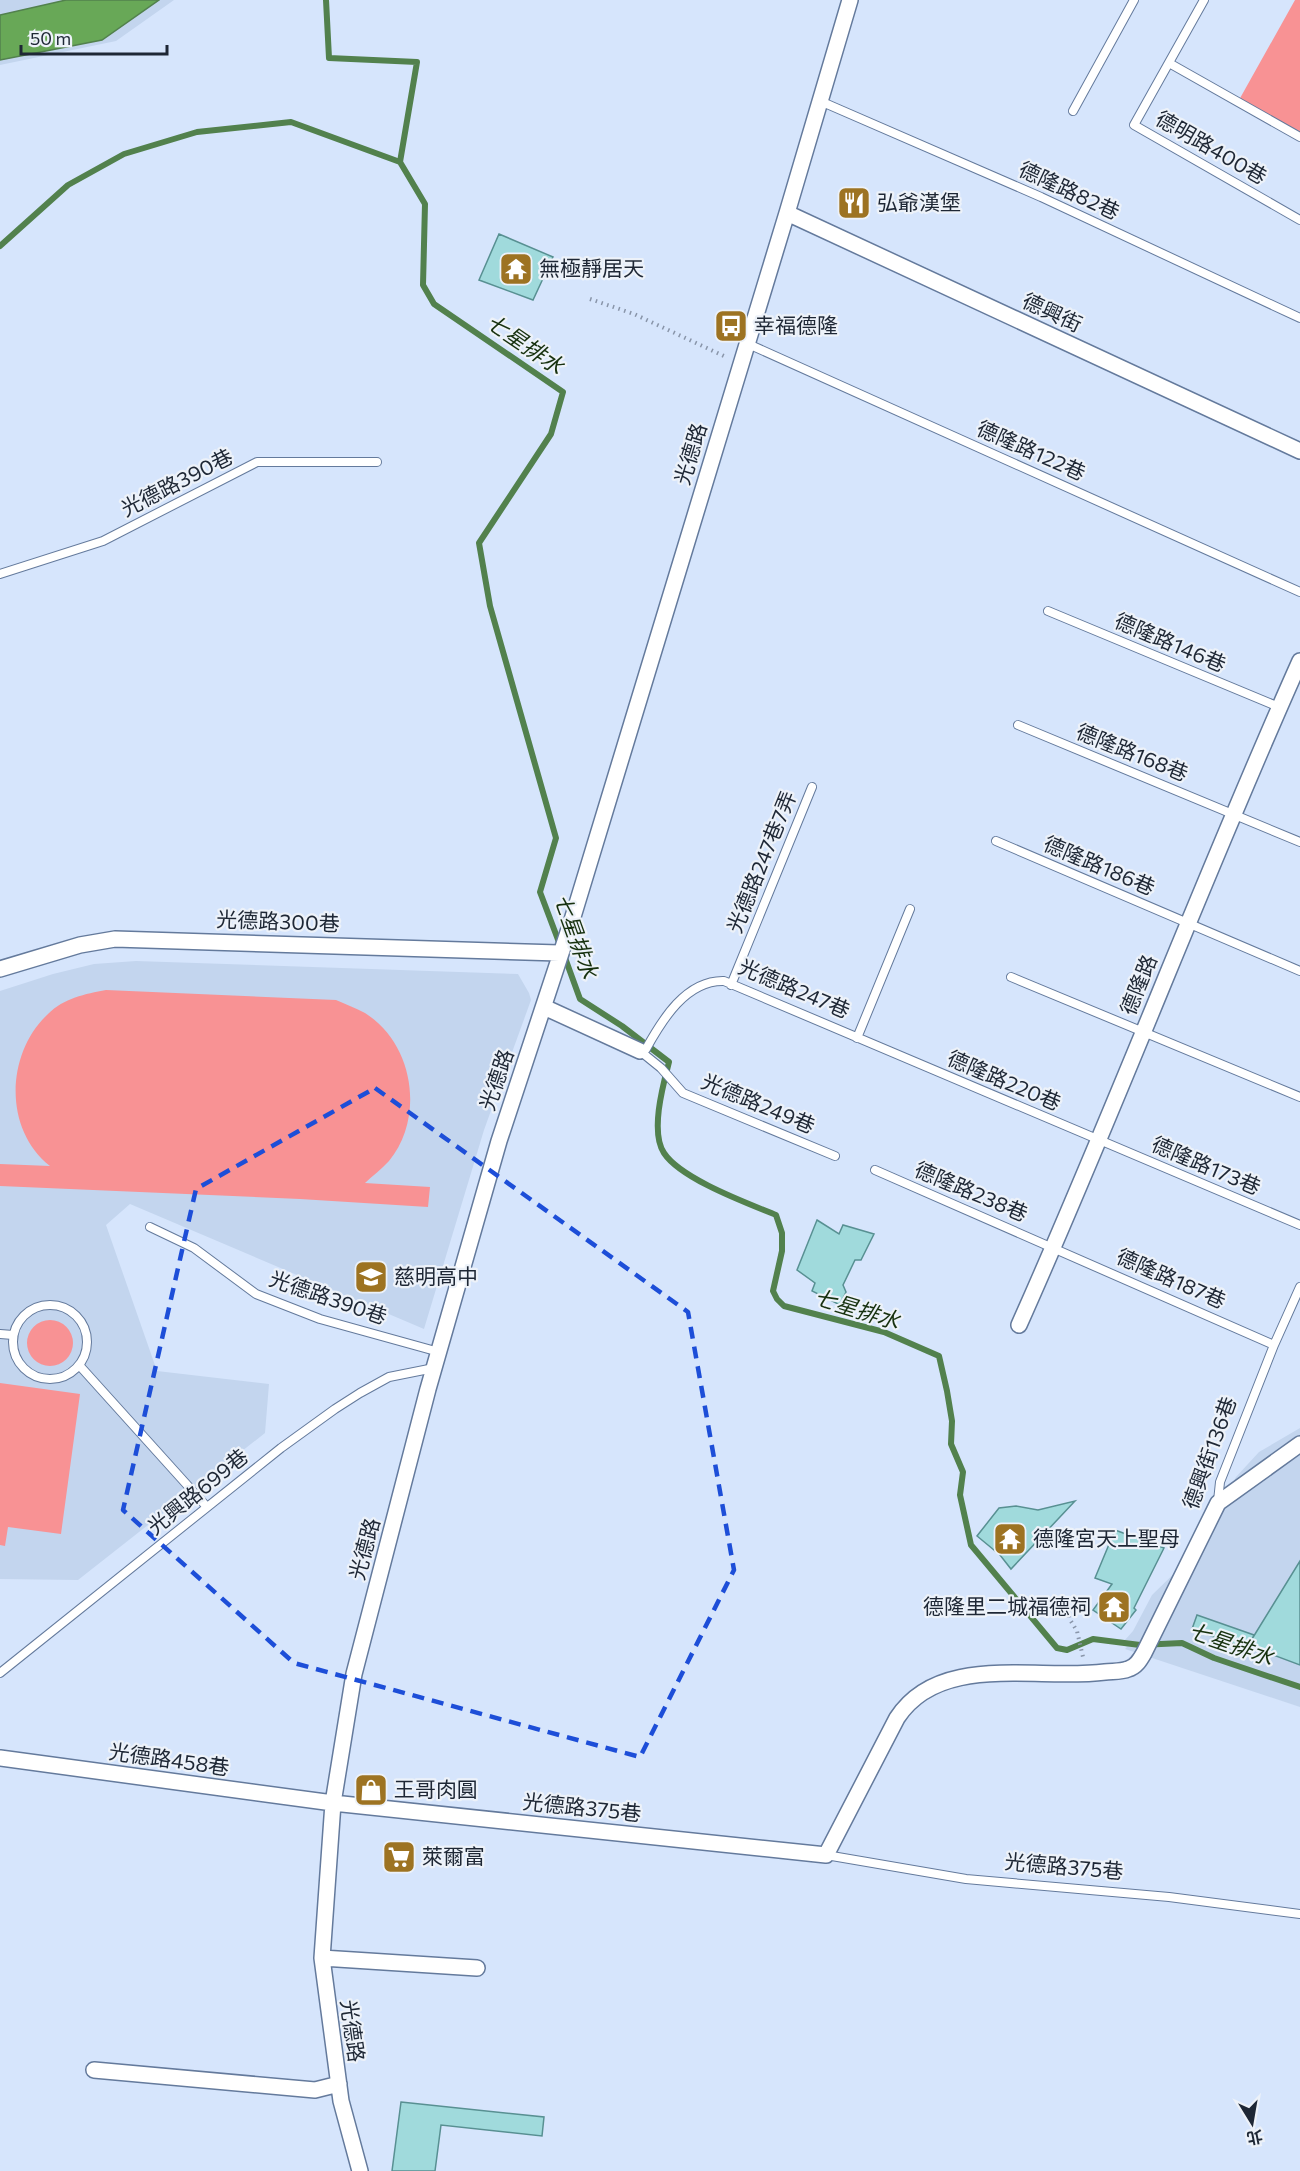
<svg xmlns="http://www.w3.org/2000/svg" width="1300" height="2171" font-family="Commissioner,'Noto Sans TC',sans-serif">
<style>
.built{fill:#c3d5ee}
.green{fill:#f89294}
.water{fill:#68a857;stroke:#52814d;stroke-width:1.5}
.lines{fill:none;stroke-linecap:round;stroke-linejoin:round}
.stream{stroke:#52814d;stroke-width:6}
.building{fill:#a0dadc;stroke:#589092;stroke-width:1.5}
.lane-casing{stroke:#647a9c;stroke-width:10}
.street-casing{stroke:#647a9c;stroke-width:18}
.path{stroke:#8995a9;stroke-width:4;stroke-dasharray:1.5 4.5;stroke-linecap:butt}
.lane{stroke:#fff;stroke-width:8}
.street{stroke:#fff;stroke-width:15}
.marked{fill:none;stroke:#1d4ed8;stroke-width:4.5;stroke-dasharray:12 8;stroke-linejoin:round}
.labels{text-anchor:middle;stroke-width:4.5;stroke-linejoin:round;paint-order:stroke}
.street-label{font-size:21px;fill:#1e2735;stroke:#edf2f9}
.poi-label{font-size:21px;fill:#1e2735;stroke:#edf2f9;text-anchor:start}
.water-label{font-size:22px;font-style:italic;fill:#17310f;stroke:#edf2f9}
</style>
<rect width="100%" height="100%" fill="#d6e5fc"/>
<path class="built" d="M 0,0 L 174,0 L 116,41 L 0,65 Z
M 136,961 L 518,974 L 529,993 L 531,1000 L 484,1130 L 424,1329 L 130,1204 L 106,1225 L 157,1371 L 269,1384 L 265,1433 L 78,1580 L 0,1579 L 0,991 L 53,974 L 94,964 Z
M 1300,1428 L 1300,1707 L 1125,1649 L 1127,1647 L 1125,1646 L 1124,1641 L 1133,1631 L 1152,1595 L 1192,1556 L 1236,1477 L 1259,1452 Z"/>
<path class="green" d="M 1295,0 L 1300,0 L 1300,134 L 1239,100 Z
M 106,990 L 336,1000 C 345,1004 356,1008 365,1013 C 414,1044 425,1117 389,1161 C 382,1169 372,1176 365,1183 L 430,1187 L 428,1207 L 300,1199 L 0,1186 L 0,1164 L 50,1166 C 3,1129 6,1053 48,1014 C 64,998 85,994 106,990 Z
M27 1343a23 23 0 1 1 46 0a23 23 0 1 1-46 0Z
M 0,1383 L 80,1394 L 61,1534 L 8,1527 L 5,1546 L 0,1545 Z"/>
<path class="water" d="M 66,0 L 159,0 L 102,40 L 0,60 L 0,15 Z"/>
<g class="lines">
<path class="stream" d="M 326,0 L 329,58 L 417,62 L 400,162
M 0,246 L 68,185 L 124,154 L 197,132 L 291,122 L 400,162 L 425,204 L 423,285 L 434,304 L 563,392 L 551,434 L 479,543 L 490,606 L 556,838 L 540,892 L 560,945
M 564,955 L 580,999 L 622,1026 L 669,1062 C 663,1085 650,1132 664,1153 C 681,1179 747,1203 776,1215 L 782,1233 L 782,1251 L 773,1291 L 777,1299 L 784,1306 L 884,1332 L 939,1356 L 947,1391 L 952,1421 L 951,1444 L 963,1472 L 960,1495 L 971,1545 L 1057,1648 L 1067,1650 L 1093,1639 L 1140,1645 L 1182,1643 L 1214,1658 L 1300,1687"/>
</g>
<path class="building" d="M 499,234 L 553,257 L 533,300 L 479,280 Z
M 817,1220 L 839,1234 L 843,1225 L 874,1234 L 861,1260 L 855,1260 L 843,1285 L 846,1292 L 840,1305 L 812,1291 L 815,1283 L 797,1270 Z
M 1075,1501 L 1011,1569 L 1000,1555 L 977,1536 L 999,1508 L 1016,1506 L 1038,1510 Z
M 1115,1530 L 1164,1548 L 1134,1608 L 1136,1610 L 1121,1629 L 1093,1610 L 1112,1584 L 1095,1578 Z
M 1300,1561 L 1300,1665 L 1249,1646 L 1248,1649 L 1192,1629 L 1197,1615 L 1254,1635 L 1252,1639 Z
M 401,2102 L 544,2117 L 542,2136 L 441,2125 L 435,2171 L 392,2171 Z"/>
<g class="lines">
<defs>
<path id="lane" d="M 1204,0 L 1134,125 L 1300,220
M 1169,63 L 1300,137
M 820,101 L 1041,197 L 1300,318
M 1073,111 L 1134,0
M 746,343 L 1300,592
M 0,574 L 103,541 L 257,462 L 377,462
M 1048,611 L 1279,707
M 1018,725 L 1300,842
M 996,841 L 1300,971
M 1011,977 L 1300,1097
M 731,985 L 812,787
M 857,1038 L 910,909
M 640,1051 L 646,1049 C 662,1020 686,980 724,981 L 1300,1225
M 640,1051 L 661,1068 L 683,1093 L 835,1156
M 875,1170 L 1274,1345
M 150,1227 L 194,1248 L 256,1294 L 320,1319 L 439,1352
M13 1342a37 37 0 1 1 74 0a37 37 0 1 1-74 0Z
M 0,1334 L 13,1335
M 79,1365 L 207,1507
M 1218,1501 L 1220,1482 L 1274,1345 L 1300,1287
M 0,1673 L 281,1448 L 335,1409 L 360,1393 L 389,1377 L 434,1368
M 826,1855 L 966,1879 L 1169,1897 L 1300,1914"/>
<path id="street" d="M 787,213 L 1300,451
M 0,969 L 80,945 L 115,939 L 559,953
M 544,1007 L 640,1051
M 1019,1325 C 1117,1106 1202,880 1300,661
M 0,1758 L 333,1803 L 826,1855 L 897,1718 C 940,1652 1038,1681 1105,1672 C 1112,1671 1121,1672 1128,1669 C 1136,1667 1140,1660 1144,1653 L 1218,1503 L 1300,1444
M 322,1958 L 477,1968
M 94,2070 L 315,2090 L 339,2084
M 360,2171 L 341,2101 L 322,1958 L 333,1803 L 354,1674 L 428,1389 L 499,1141 L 572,920 L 787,213 L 850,0"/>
</defs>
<use href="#lane" class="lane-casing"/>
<use href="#street" class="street-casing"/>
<path class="path" d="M 590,299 L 634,314 L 726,357
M 1068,1610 L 1069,1618 L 1077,1631 L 1083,1657"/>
<use href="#lane" class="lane"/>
<use href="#street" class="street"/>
</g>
<path class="marked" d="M 375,1088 L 688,1312 L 734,1570 L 640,1757 L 294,1663 L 123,1510 L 196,1189 Z"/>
<defs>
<symbol id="restaurant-square" viewBox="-11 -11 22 22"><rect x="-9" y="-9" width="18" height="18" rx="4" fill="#9d7322" stroke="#edf2f9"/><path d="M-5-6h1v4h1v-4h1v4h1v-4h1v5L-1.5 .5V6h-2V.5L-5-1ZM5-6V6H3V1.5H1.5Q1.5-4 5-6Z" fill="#fff"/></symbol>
<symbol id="temple-square" viewBox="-11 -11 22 22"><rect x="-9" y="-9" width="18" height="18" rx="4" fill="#9d7322" stroke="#edf2f9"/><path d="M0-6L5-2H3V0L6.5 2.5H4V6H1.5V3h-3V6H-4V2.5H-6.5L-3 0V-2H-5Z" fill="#fff"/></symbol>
<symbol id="bus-square" viewBox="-11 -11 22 22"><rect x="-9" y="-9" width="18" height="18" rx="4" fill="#9d7322" stroke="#edf2f9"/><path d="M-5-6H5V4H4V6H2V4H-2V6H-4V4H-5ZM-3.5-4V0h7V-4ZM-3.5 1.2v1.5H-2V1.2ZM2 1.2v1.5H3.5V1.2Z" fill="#fff"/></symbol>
<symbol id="school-square" viewBox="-11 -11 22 22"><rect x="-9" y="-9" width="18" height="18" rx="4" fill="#9d7322" stroke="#edf2f9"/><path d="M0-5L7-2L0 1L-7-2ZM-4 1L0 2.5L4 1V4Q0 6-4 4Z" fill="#fff"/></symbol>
<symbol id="shop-square" viewBox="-11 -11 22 22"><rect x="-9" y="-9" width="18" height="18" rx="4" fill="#9d7322" stroke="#edf2f9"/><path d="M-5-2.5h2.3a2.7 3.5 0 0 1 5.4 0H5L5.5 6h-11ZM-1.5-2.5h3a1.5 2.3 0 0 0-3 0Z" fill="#fff"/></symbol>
<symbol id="supermarket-square" viewBox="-11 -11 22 22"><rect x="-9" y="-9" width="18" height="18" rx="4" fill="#9d7322" stroke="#edf2f9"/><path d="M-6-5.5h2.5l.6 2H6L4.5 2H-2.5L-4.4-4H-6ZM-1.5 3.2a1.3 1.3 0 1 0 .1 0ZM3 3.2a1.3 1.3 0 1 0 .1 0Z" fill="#fff"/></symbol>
</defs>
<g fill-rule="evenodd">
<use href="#restaurant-square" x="835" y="184" width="38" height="38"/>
<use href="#temple-square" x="497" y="250" width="38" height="38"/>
<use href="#bus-square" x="712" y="307" width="38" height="38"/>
<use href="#school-square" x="352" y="1258" width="38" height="38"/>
<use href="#temple-square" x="991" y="1520" width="38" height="38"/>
<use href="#temple-square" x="1095" y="1588" width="38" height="38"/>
<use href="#shop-square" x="352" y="1771" width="38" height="38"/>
<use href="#supermarket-square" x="380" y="1838" width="38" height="38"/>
</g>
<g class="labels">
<g class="street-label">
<text transform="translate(1211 148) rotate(30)" y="7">德明路400巷</text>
<text transform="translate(1069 191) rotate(25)" y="7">德隆路82巷</text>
<text transform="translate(1052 313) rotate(25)" y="7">德興街</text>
<text transform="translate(1031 451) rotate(24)" y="7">德隆路122巷</text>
<text transform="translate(691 454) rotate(-73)" y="7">光德路</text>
<text transform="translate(177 483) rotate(-27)" y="7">光德路390巷</text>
<text transform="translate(1170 643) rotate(23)" y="7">德隆路146巷</text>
<text transform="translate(1132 753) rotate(22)" y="7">德隆路168巷</text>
<text transform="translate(762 862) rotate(-68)" y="7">光德路247巷7弄</text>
<text transform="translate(1099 866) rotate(23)" y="7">德隆路186巷</text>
<text transform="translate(278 922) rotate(2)" y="7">光德路300巷</text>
<text transform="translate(1139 985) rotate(-68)" y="7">德隆路</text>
<text transform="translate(794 989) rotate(23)" y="7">光德路247巷</text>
<text transform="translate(497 1080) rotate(-71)" y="7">光德路</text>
<text transform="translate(1004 1081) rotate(23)" y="7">德隆路220巷</text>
<text transform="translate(758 1104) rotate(23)" y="7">光德路249巷</text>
<text transform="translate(1206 1166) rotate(23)" y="7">德隆路173巷</text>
<text transform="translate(971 1192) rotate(23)" y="7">德隆路238巷</text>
<text transform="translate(1171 1279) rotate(24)" y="7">德隆路187巷</text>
<text transform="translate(328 1298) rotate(19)" y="7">光德路390巷</text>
<text transform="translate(1210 1453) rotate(-70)" y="7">德興街136巷</text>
<text transform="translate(198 1492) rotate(-39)" y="7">光興路699巷</text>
<text transform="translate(365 1549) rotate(-75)" y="7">光德路</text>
<text transform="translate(169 1760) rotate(8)" y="7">光德路458巷</text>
<text transform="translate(582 1808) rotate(6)" y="7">光德路375巷</text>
<text transform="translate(1064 1867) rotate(5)" y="7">光德路375巷</text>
<text transform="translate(352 2031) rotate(82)" y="7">光德路</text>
</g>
<g class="poi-label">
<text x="877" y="210">弘爺漢堡</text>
<text x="539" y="276">無極靜居天</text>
<text x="754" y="333">幸福德隆</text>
<text x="394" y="1284">慈明高中</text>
<text x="1033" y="1546">德隆宮天上聖母</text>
<text x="1091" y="1614" text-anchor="end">德隆里二城福德祠</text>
<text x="394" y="1797">王哥肉圓</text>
<text x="422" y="1864">萊爾富</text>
</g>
<g class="water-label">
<text transform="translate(525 344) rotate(34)" y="8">七星排水</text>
<text transform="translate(576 936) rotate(70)" y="8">七星排水</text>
<text transform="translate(857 1309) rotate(17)" y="8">七星排水</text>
<text transform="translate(1231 1644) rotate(19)" y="8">七星排水</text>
</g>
</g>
<g transform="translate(1252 2123) rotate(169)" stroke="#edf2f9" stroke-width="4.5" paint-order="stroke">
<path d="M0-4.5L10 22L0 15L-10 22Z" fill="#1e2735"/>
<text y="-9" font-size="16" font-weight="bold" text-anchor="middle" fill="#1e2735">北</text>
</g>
<path d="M21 45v9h146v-9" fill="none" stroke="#1e2735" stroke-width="3"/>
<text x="30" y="45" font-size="18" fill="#1e2735" stroke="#edf2f9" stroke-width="4.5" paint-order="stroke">50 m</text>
</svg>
